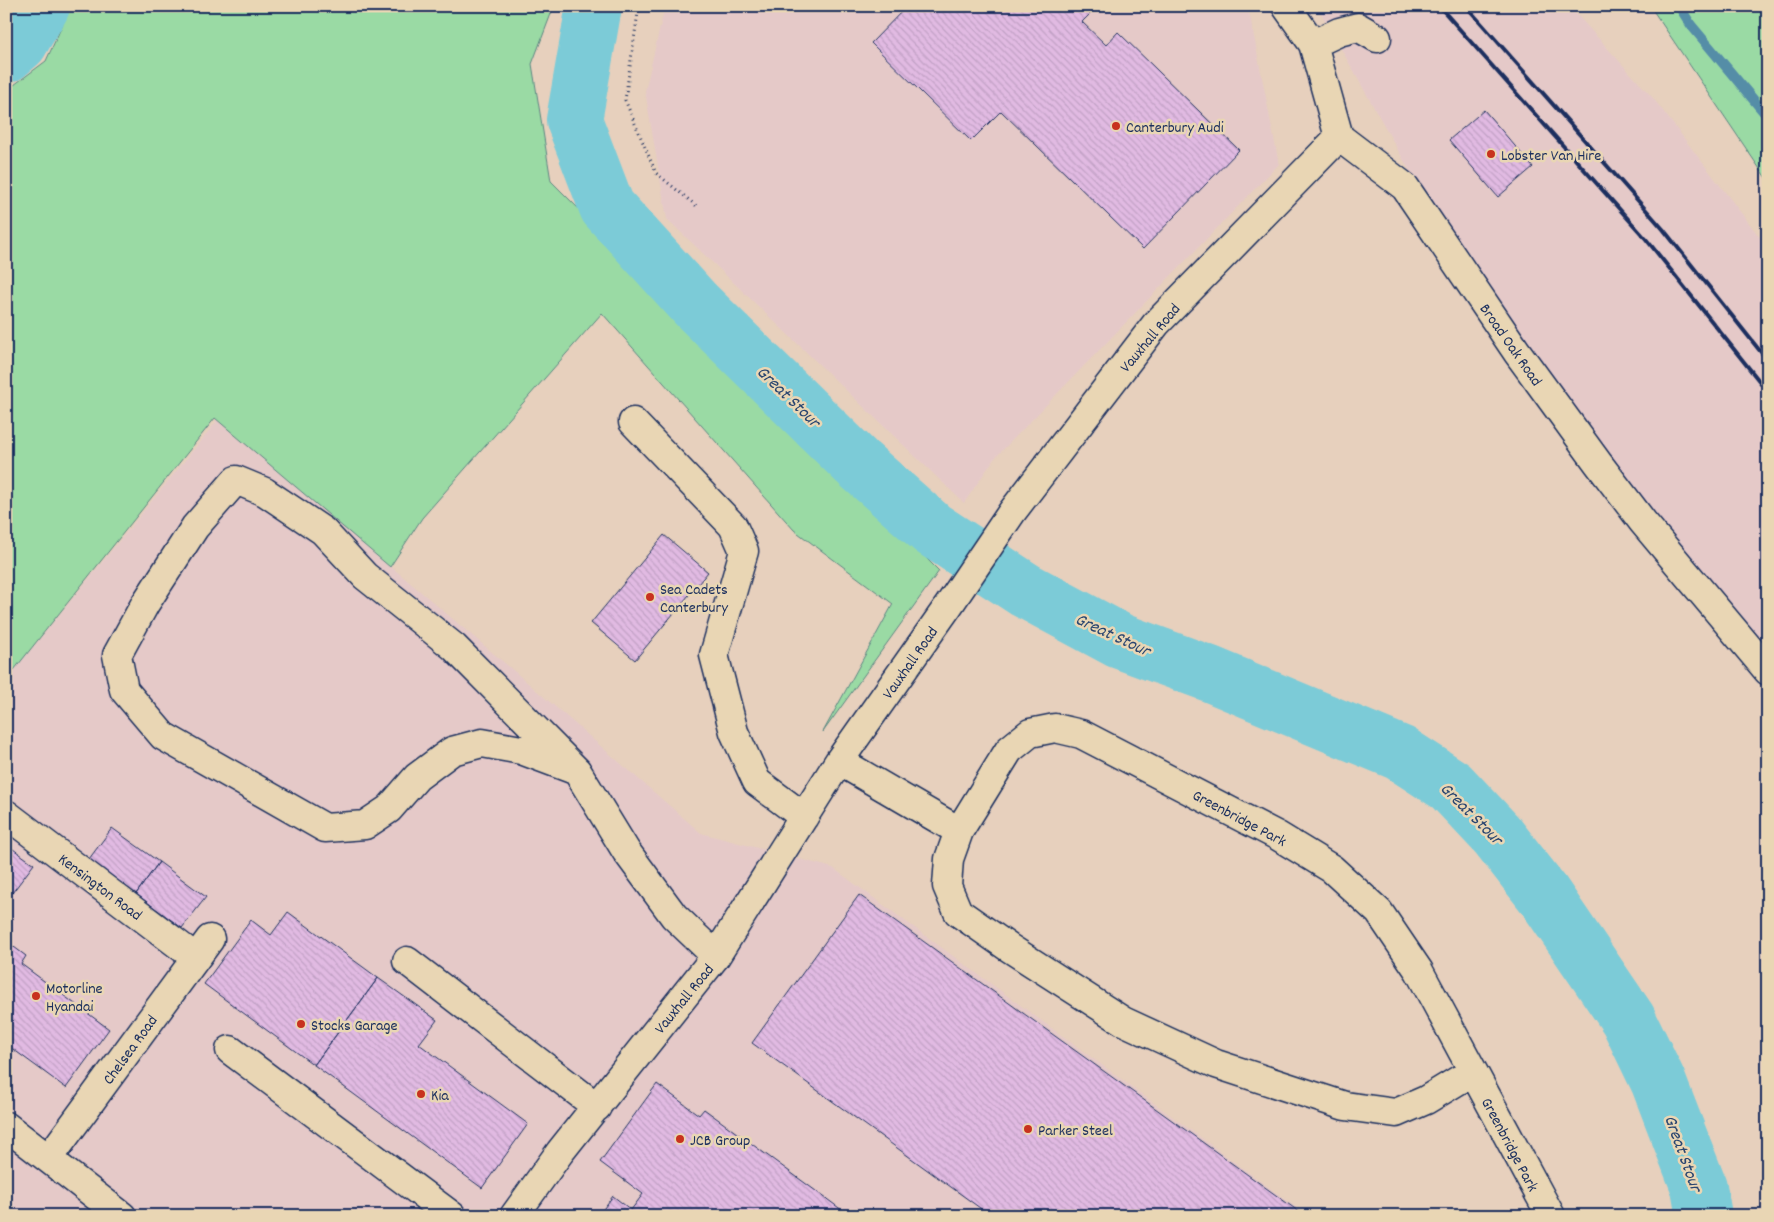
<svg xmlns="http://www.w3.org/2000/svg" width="1774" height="1222" font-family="Dekko,sans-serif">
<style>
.built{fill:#e5c9c8}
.grass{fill:#9adaa4;stroke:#5a8481}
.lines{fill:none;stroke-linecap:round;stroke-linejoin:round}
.stream{stroke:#558da7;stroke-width:10}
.river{stroke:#7ccbd7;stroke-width:56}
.building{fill:url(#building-back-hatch);stroke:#1b2f5e}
.minor-casing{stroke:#1b2f5e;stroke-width:31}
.path{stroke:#1b2f5e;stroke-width:3;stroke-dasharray:1 4;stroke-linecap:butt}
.minor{stroke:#e9d6b4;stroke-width:28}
.rail{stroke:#1b2f5e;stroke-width:4}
.poi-dot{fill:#c8321e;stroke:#e9d6b4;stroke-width:2}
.labels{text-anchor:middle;stroke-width:5;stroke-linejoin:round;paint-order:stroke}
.poi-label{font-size:16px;fill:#1b2f5e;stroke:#e9d6b4;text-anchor:start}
.street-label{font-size:16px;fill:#1b2f5e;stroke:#e9d6b4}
.water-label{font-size:18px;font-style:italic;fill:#2a4670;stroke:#e9d6b4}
</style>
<defs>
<pattern id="building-back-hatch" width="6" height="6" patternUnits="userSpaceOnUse" patternTransform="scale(1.25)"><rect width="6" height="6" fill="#e1bae2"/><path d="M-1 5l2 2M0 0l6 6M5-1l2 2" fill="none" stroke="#c0a0c4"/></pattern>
</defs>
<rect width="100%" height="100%" fill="#e7d0bd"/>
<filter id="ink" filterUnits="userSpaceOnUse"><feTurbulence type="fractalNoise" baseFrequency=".02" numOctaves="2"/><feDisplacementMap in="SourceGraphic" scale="10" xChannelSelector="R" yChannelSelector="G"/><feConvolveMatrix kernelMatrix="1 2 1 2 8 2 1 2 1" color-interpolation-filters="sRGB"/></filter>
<g filter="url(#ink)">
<path class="built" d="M 665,6 L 1248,6 L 1279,164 L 994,459 L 964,503 L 667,219 L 645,91 Z
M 1317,6 L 1569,6 L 1653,98 L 1768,248 L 1768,648 L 1650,514 L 1417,184 Z
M 215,417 L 514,671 L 701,833 L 833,868 L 1308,1216 L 6,1216 L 6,680 L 216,422 Z"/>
<path class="grass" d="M 71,6 L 554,6 L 532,64 L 551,181 L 939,571 L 823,732 L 893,604 L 794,530 L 602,313 L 422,518 L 390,567 L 215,418 L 6,680 L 6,91 L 46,61 Z
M 1650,6 L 1768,6 L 1768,181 Z"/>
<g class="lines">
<path class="stream" d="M 1679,6 L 1691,25 L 1768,117"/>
<path class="river" d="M 594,6 L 574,120 L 607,207 L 695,304 L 856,462 L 932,529 L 1025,590 L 1120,641 L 1210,674 L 1400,753 L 1451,786 L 1497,835 L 1543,894 L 1628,1019 L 1658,1081 L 1673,1120 L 1699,1187 L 1704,1216
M 6,55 L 20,43 L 42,6"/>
</g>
<path class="building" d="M 907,6 L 1094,6 L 1096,8 L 1082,22 L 1106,45 L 1118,32 L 1239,150 L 1143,249 L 1001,111 L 971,141 L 871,43 Z
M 1484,110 L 1533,167 L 1498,197 L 1449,140 Z
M 664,535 L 708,572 L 635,660 L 591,623 Z
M 112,828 L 159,862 L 136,894 L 89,859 Z
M 6,844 L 34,864 L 6,901 Z
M 159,862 L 206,897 L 182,928 L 136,894 Z
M 859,895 L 1305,1216 L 991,1216 L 752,1043 Z
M 288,912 L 378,978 L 314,1065 L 204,984 L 251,920 L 271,935 Z
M 10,944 L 26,956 L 21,964 L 109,1029 L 66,1088 L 6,1044 L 6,950 Z
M 378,978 L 437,1020 L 419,1044 L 528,1124 L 482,1188 L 314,1065 Z
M 657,1084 L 699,1115 L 704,1109 L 850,1216 L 598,1216 L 613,1196 L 631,1210 L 643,1194 L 600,1162 Z"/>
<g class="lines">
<defs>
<path id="minor" d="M 1286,6 L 1313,44 L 1339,137 L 1405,187 L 1517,352 L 1598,463 L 1643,522 L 1768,671
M 1313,44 L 1339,32 L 1358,27 L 1377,38
M 633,422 L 733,526 L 744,551 L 714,655 L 734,732 L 757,782 L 804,817
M 839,761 L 959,831
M 577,771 L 521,750 L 482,743 L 452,751 L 417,777 L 389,809 L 365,825 L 325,828 L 163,736 L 124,690 L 117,655 L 145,604 L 195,527 L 236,480 L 265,492 L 323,531 L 365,576 L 454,647 L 577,771 L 626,851 L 674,916 L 716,956
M 6,814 L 196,958
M 407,961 L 597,1107
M 230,1050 L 452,1216
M 1472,1072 L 1426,1100 L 1396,1113 L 1345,1106 L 1216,1064 L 1123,1021 L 1008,947 L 958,912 L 947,886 L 949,859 L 959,831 L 1009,750 L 1030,733 L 1055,728 L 1081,734 L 1278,836 L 1332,869 L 1379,912 L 1419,971 L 1551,1216
M 6,1126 L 122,1216
M 49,1158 L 210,939
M 514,1216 L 560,1152 L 716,956 L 839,761 L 949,605 L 1012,512 L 1156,324 L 1339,137"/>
</defs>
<use href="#minor" class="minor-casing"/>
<path class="path" d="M 639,6 L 625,100 L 656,173 L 699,208"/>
<use href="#minor" class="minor"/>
<path class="rail" d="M 1439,6 L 1646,239 L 1768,392
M 1466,6 L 1663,229 L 1768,361"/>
</g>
</g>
<g class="poi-dot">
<circle cx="1116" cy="126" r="5"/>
<circle cx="1491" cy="154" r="5"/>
<circle cx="650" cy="597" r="5"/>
<circle cx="36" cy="996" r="5"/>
<circle cx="301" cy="1024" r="5"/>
<circle cx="421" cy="1094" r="5"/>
<circle cx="1028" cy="1129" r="5"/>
<circle cx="680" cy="1139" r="5"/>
</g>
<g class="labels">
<g class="poi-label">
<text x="1126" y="132">Canterbury Audi</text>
<text x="1501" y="160">Lobster Van Hire</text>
<text x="660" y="594">Sea Cadets<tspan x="660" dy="18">Canterbury</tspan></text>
<text x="46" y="993">Motorline<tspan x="46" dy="18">Hyandai</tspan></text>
<text x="311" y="1030">Stocks Garage</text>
<text x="431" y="1100">Kia</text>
<text x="1038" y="1135">Parker Steel</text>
<text x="690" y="1145">JCB Group</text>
</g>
<g class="street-label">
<text transform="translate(1149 337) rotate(-50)" y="6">Vauxhall Road</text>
<text transform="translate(1512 344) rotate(55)" y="6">Broad Oak Road</text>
<text transform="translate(909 662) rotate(-55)" y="6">Vauxhall Road</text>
<text transform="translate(1240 817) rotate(28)" y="6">Greenbridge Park</text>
<text transform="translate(101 886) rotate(37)" y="6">Kensington Road</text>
<text transform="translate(683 998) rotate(-51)" y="6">Vauxhall Road</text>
<text transform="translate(129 1049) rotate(-54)" y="6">Chelsea Road</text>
<text transform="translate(1511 1144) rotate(62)" y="6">Greenbridge Park</text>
</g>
<g class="water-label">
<text transform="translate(789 396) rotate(44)" y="6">Great Stour</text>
<text transform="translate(1113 634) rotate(25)" y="6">Great Stour</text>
<text transform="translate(1472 813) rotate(45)" y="6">Great Stour</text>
<text transform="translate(1684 1153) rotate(70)" y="6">Great Stour</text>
</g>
</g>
<rect width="1774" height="1222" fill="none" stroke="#e9d6b4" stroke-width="25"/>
<rect x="12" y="12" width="1749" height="1197" fill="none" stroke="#1b2f5e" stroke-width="2" filter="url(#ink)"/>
</svg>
